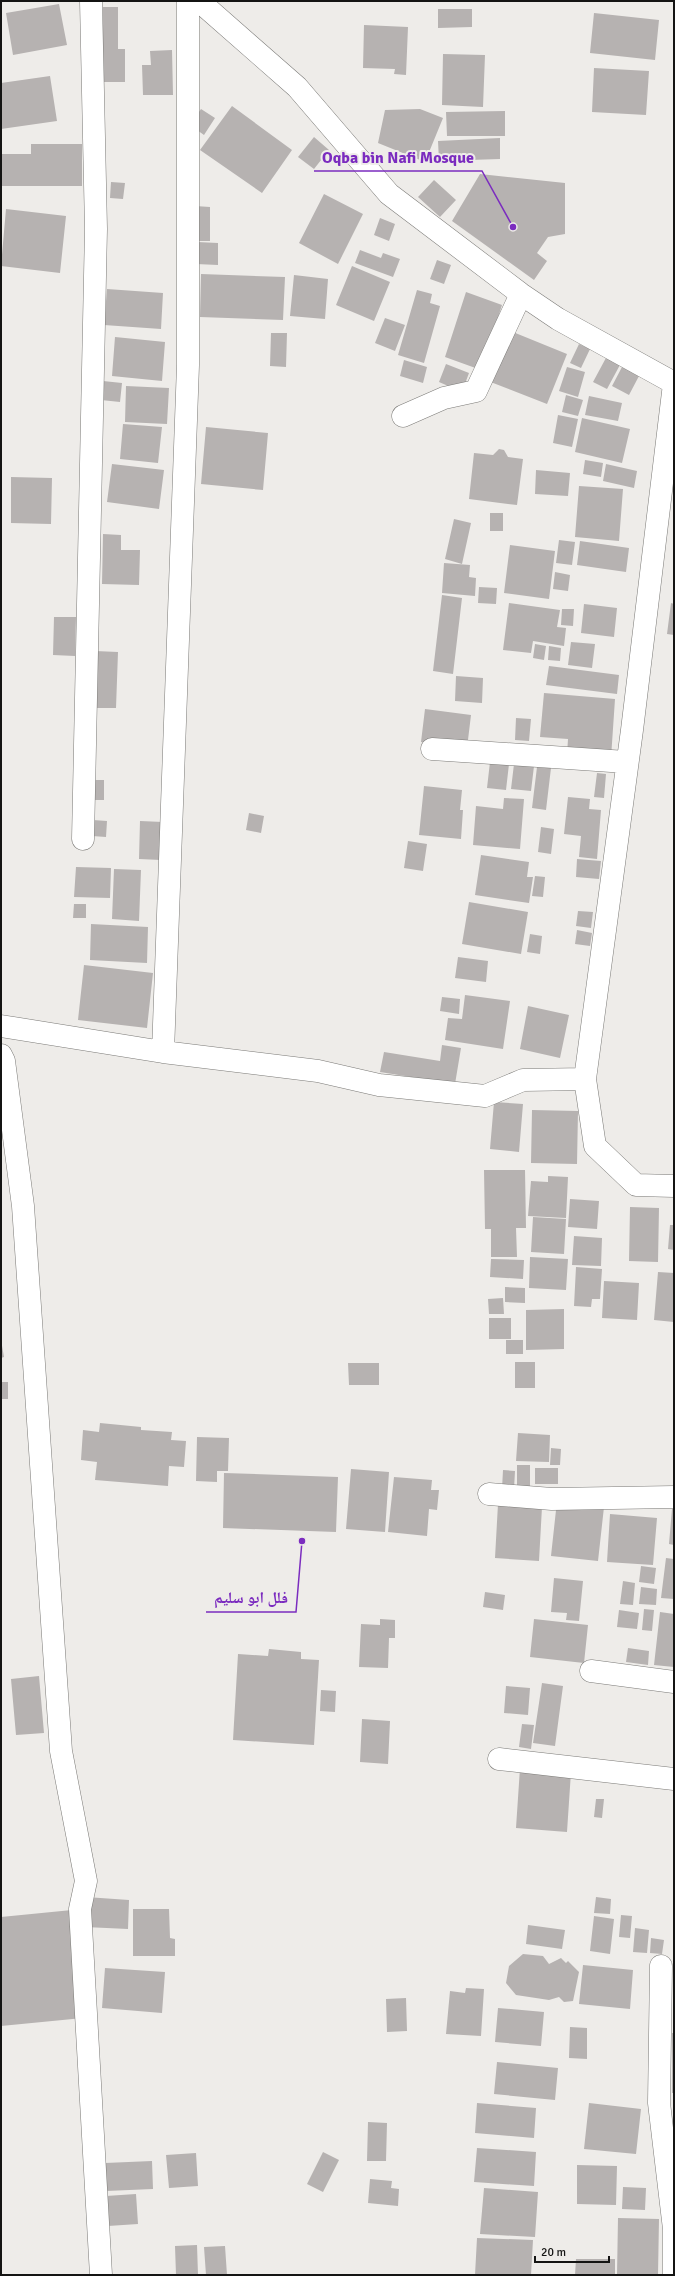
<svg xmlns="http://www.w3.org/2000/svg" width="675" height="2276" font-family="Signika,'Noto Naskh Arabic',sans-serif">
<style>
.building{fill:#b6b2b1}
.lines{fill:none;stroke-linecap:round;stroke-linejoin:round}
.street-casing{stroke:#7b7a77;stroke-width:23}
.street{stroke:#fff;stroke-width:22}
.leader{fill:none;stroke:#7b2cbf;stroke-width:1.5}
.callout-dot{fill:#7b2cbf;stroke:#eeece9;stroke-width:1.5}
.callout-label{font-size:16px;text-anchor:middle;font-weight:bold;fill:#7b2cbf;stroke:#eeece9;stroke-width:4;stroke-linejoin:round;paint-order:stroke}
</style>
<rect width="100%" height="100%" fill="#eeece9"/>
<path class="building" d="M 59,4 L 67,45 L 13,55 L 6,13 Z
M 103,7 L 118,7 L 118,49 L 125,49 L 125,82 L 103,82 Z
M 438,9 L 472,9 L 472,27 L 438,28 Z
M 594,13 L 659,20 L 655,60 L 590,53 Z
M 364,25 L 408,27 L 406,75 L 394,74 L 395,69 L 363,68 Z
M 172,50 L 173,95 L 143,95 L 142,65 L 151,65 L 150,51 Z
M 443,54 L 485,55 L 483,107 L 442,105 Z
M 594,68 L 649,71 L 646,115 L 592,112 Z
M 50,76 L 57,121 L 1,129 L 1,83 Z
M 232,106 L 292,150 L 262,193 L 200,150 Z
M 201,109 L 215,118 L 204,135 L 190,125 Z
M 420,109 L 443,118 L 425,162 L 378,143 L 385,110 Z
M 505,111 L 505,136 L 447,136 L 446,112 Z
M 314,137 L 329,150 L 314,169 L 298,157 Z
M 500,138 L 500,159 L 439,161 L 438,141 Z
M 31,144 L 82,144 L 82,186 L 1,186 L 1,154 L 31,154 Z
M 480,174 L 565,183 L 565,234 L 548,237 L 537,253 L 547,261 L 534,280 L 452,221 Z
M 434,180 L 456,200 L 440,217 L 418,197 Z
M 111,182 L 125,183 L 123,199 L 110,198 Z
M 324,194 L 363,214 L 338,264 L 299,243 Z
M 195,206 L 210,207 L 210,241 L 194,241 Z
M 6,209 L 66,216 L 60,273 L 1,266 Z
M 380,218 L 395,224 L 389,241 L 374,235 Z
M 197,242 L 218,243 L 218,265 L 196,264 Z
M 360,250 L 381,258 L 383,253 L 400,259 L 393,277 L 355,263 Z
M 437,260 L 451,265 L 444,284 L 430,279 Z
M 352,266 L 390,282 L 374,321 L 336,305 Z
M 201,274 L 285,277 L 283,320 L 200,317 Z
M 294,275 L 328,279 L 325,319 L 290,316 Z
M 107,289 L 163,293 L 161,329 L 104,325 Z
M 417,290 L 432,294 L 430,303 L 440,306 L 424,363 L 398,355 Z
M 466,292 L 502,305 L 481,370 L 445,357 Z
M 385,318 L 405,325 L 395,351 L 375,343 Z
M 508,330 L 567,354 L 547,404 L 488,381 Z
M 271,333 L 287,333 L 286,367 L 270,366 Z
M 115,337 L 165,342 L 162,381 L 112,376 Z
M 579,344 L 590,349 L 581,368 L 570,363 Z
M 607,356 L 621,363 L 607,389 L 593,382 Z
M 404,360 L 427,367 L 423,383 L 400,376 Z
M 446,364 L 469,373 L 462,392 L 439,382 Z
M 567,367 L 585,372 L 578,397 L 559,391 Z
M 622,367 L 639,376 L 629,395 L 612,386 Z
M 103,381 L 122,383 L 120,402 L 101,400 Z
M 126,386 L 169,388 L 167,424 L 125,422 Z
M 566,395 L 583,400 L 578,416 L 562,412 Z
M 589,396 L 622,403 L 618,421 L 585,415 Z
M 558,415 L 578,419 L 572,447 L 553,443 Z
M 582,418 L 630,429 L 622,463 L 575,452 Z
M 123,424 L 162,427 L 158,463 L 120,459 Z
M 206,427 L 268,433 L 263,490 L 201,484 Z
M 499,449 L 504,450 L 508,457 L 523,459 L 517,505 L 469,499 L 474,453 L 493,455 Z
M 585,460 L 603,463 L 601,477 L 583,474 Z
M 112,464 L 164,470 L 159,509 L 107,502 Z
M 606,464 L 637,471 L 634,488 L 603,481 Z
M 536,470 L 570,473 L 568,496 L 535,494 Z
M 11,477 L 52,478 L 51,524 L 11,523 Z
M 579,486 L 623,489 L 619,541 L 575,537 Z
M 490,513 L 503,513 L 503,531 L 490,531 Z
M 454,519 L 471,523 L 462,564 L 445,559 Z
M 103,534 L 121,535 L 121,550 L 140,550 L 139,585 L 102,584 Z
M 559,540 L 575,542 L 572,565 L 556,563 Z
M 580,541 L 629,548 L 626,572 L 577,565 Z
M 510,545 L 555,551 L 549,599 L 504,593 Z
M 444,563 L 470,565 L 469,577 L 476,578 L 475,596 L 442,593 Z
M 555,572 L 570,575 L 568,591 L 553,589 Z
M 479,587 L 497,588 L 496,604 L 478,603 Z
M 442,595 L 462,598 L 453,674 L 433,671 Z
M 509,603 L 560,610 L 557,627 L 566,628 L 564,646 L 533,641 L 531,653 L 503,650 Z
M 671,603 L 674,604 L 674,635 L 667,634 Z
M 584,604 L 617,608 L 614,637 L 581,633 Z
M 562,609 L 574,609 L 573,626 L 561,625 Z
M 54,617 L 76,617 L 75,656 L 53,655 Z
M 571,642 L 595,644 L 592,668 L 568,665 Z
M 535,644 L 546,646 L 544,660 L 533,658 Z
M 549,646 L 561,648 L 560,661 L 548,660 Z
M 95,651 L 118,652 L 116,708 L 94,708 Z
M 549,666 L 619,675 L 617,694 L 546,685 Z
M 456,676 L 483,678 L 482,703 L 455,701 Z
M 544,693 L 615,699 L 611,758 L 567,755 L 568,739 L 540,737 Z
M 425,709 L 471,715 L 467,748 L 421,742 Z
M 516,718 L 531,719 L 529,741 L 515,740 Z
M 490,762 L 509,764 L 506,790 L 487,788 Z
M 514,764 L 534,766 L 531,791 L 511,789 Z
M 537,767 L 551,768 L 546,810 L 532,808 Z
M 597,773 L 606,774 L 604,798 L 594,797 Z
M 93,780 L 104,780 L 104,800 L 92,800 Z
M 424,786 L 462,790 L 460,810 L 463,810 L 461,839 L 419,835 Z
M 568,797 L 590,799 L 589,809 L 601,810 L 597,859 L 579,857 L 581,836 L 564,834 Z
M 504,798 L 524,799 L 520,849 L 473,845 L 476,806 L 503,809 Z
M 249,813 L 264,816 L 261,833 L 246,830 Z
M 93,820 L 107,821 L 106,837 L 92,836 Z
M 140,821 L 163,822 L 161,860 L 139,859 Z
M 541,827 L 554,829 L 551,854 L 538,852 Z
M 408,841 L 427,844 L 423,871 L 404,868 Z
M 481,855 L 529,862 L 527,877 L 533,877 L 529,903 L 475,895 Z
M 577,859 L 601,861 L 599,879 L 576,877 Z
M 76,867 L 111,868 L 110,898 L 74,897 Z
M 114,869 L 141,870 L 139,921 L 112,919 Z
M 535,876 L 545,877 L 543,897 L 532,896 Z
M 469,902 L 528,912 L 521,954 L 462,944 Z
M 74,904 L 86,904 L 86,918 L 73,918 Z
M 578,911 L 593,912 L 591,928 L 576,926 Z
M 91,924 L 148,927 L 147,963 L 90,960 Z
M 577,930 L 592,933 L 590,946 L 575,944 Z
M 530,934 L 542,936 L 540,954 L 527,952 Z
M 458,957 L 488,961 L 486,982 L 455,978 Z
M 84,965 L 153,973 L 147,1028 L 78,1020 Z
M 465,995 L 510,1001 L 503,1049 L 445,1040 L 448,1018 L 462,1019 Z
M 442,997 L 460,999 L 459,1014 L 440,1011 Z
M 528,1006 L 569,1015 L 560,1058 L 520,1049 Z
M 442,1045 L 461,1048 L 455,1084 L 380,1072 L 384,1052 L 440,1061 Z
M 494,1102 L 523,1104 L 519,1152 L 490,1149 Z
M 532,1110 L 578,1111 L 577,1164 L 531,1163 Z
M 484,1170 L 525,1170 L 526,1228 L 516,1228 L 517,1257 L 491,1257 L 491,1229 L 485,1229 Z
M 548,1176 L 568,1177 L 566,1218 L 528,1216 L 531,1181 L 548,1182 Z
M 570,1199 L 599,1201 L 597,1229 L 568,1227 Z
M 630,1207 L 659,1208 L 658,1262 L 629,1261 Z
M 533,1217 L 566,1219 L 564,1254 L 531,1252 Z
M 670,1225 L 674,1225 L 674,1250 L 668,1249 Z
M 574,1236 L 602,1238 L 601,1266 L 572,1265 Z
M 530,1257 L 568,1259 L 566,1290 L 529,1288 Z
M 491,1259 L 524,1260 L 523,1279 L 490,1277 Z
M 576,1267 L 602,1269 L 600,1299 L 592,1299 L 591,1307 L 574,1306 Z
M 658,1272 L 674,1273 L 674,1322 L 654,1320 Z
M 604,1281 L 639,1283 L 637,1320 L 602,1318 Z
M 505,1287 L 525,1288 L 525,1303 L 505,1302 Z
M 503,1298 L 504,1314 L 489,1314 L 488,1299 Z
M 564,1309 L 564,1349 L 526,1350 L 526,1310 Z
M 489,1318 L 511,1318 L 511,1339 L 489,1339 Z
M 1,1340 L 4,1357 L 1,1358 Z
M 506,1340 L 523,1340 L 523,1354 L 506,1354 Z
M 515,1362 L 535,1362 L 535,1388 L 515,1388 Z
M 348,1363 L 379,1363 L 379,1385 L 349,1385 Z
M 1,1382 L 8,1382 L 8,1399 L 1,1399 Z
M 100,1423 L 141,1427 L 141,1430 L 172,1432 L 171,1440 L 186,1441 L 184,1467 L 169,1466 L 168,1486 L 95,1480 L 97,1462 L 81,1460 L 83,1430 L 99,1432 Z
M 518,1433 L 550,1435 L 549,1462 L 516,1461 Z
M 197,1437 L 229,1438 L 228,1471 L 217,1471 L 217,1482 L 196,1481 Z
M 551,1448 L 561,1449 L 560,1465 L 550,1465 Z
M 517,1465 L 530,1465 L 530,1487 L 517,1487 Z
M 535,1468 L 558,1468 L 558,1484 L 535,1484 Z
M 351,1469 L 389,1472 L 385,1532 L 346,1529 Z
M 503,1470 L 515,1471 L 514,1489 L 502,1489 Z
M 224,1473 L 338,1477 L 336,1532 L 223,1528 Z
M 394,1477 L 432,1480 L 431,1490 L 439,1490 L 437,1510 L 429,1509 L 427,1536 L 388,1532 Z
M 557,1501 L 604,1507 L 598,1561 L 551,1556 Z
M 498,1504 L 542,1507 L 539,1561 L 495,1558 Z
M 672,1509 L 674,1509 L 674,1545 L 669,1544 Z
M 610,1514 L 657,1518 L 653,1565 L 607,1562 Z
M 666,1558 L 674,1559 L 674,1599 L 661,1598 Z
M 641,1566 L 656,1568 L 654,1584 L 639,1582 Z
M 554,1578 L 583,1581 L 579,1621 L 566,1620 L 567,1613 L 551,1612 Z
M 623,1581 L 635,1583 L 633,1605 L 620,1604 Z
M 641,1587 L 657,1589 L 656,1605 L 639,1604 Z
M 485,1592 L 505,1595 L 503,1610 L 483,1607 Z
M 644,1609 L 654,1610 L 652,1631 L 642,1630 Z
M 619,1610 L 639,1613 L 637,1629 L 617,1627 Z
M 660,1612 L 674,1614 L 674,1667 L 654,1665 Z
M 380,1619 L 395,1620 L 395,1638 L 389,1638 L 388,1668 L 359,1667 L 361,1624 L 380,1625 Z
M 534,1619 L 588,1625 L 584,1663 L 530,1657 Z
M 628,1648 L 649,1651 L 648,1665 L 626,1662 Z
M 269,1649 L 301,1652 L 301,1659 L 319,1660 L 314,1745 L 233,1740 L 238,1654 L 268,1656 Z
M 39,1676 L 44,1733 L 16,1735 L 11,1679 Z
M 542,1683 L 563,1686 L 555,1746 L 533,1743 Z
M 506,1686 L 530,1688 L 528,1715 L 504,1713 Z
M 321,1690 L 336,1691 L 335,1712 L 320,1711 Z
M 362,1719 L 390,1721 L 388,1764 L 360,1762 Z
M 522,1724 L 534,1725 L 531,1749 L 519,1747 Z
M 520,1768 L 571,1772 L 567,1832 L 516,1828 Z
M 596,1799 L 604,1799 L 602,1818 L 594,1817 Z
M 86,1897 L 129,1900 L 128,1929 L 85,1927 Z
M 596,1897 L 611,1899 L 610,1914 L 594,1913 Z
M 133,1909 L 169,1909 L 170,1938 L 175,1939 L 175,1956 L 133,1956 Z
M 72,1910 L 83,2018 L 1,2026 L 1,1917 Z
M 621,1915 L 632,1916 L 630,1938 L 619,1937 Z
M 594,1916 L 614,1919 L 610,1954 L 590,1951 Z
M 528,1925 L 565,1930 L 562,1949 L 526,1944 Z
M 635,1928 L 649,1930 L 647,1953 L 633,1952 Z
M 651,1938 L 664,1940 L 662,1954 L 650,1953 Z
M 523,1954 L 543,1956 L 549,1964 L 561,1958 L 566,1963 L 568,1961 L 579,1972 L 573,2001 L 564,2002 L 559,1997 L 549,2000 L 516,1995 L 506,1983 L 509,1966 Z
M 583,1965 L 633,1970 L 630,2009 L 579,2004 Z
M 105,1968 L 165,1972 L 162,2013 L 102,2008 Z
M 466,1988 L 484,1989 L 481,2036 L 446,2034 L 450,1991 L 465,1993 Z
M 406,1998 L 407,2031 L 387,2032 L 386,1999 Z
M 498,2008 L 544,2012 L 541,2046 L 495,2042 Z
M 570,2027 L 587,2028 L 587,2059 L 569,2058 Z
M 672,2033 L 674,2033 L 674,2093 L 672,2093 Z
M 497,2062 L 558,2068 L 555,2100 L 494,2094 Z
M 477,2103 L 536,2108 L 534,2138 L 475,2133 Z
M 589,2103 L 641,2109 L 636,2154 L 584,2149 Z
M 368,2122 L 387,2123 L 386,2161 L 367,2161 Z
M 477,2148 L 536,2152 L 534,2186 L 474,2182 Z
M 323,2152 L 339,2160 L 323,2192 L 307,2184 Z
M 196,2153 L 198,2186 L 169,2188 L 166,2155 Z
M 152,2161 L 153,2189 L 106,2191 L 105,2163 Z
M 577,2165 L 617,2166 L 616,2205 L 577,2204 Z
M 370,2179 L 392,2181 L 391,2188 L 399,2189 L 398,2206 L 368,2203 Z
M 623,2187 L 646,2188 L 645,2210 L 622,2209 Z
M 484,2188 L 538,2192 L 535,2237 L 480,2234 Z
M 136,2194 L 138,2224 L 108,2226 L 106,2196 Z
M 618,2218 L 659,2219 L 658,2275 L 617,2275 Z
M 477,2238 L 533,2240 L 531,2275 L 475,2275 Z
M 197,2245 L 198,2275 L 176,2275 L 175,2246 Z
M 225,2246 L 227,2275 L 206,2275 L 204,2247 Z
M 576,2259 L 615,2259 L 615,2275 L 575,2275 Z"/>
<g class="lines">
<defs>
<path id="street" d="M 199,1 L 297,87 L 389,194 L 521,294 L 558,319 L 674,383
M 674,384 L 632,730 L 585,1079 L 595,1146 L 636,1185 L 674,1186
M 403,416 L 444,398 L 476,391 L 521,294
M 432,749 L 626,762
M 83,839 L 96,229 L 91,1
M 1,1026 L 163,1052 L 318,1071 L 379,1085 L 485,1096 L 523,1080 L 585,1079
M 163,1052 L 188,365 L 188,1
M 1,1055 L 4,1061 L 23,1206 L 61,1751 L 86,1881 L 80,1909 L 101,2275
M 489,1494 L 552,1499 L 674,1497
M 591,1671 L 674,1682
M 499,1759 L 674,1779
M 661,1966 L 659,2103 L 674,2229 L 674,2275"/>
</defs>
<use href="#street" class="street-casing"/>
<use href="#street" class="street"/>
</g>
<path class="leader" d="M513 227L482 171H314M302 1541L296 1612H206"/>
<g class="callout-dot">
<circle cx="513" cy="227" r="4"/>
<circle cx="302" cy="1541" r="4"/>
</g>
<g class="callout-label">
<text x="398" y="163">Oqba bin Nafi Mosque</text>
<text x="251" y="1603">فلل ابو سليم</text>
</g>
<rect width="675" height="2276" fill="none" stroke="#141413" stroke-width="4"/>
<path d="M535 2256v6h74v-6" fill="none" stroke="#141413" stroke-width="2"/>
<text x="541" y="2256" font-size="12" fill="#141413" stroke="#eeece9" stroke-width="3" paint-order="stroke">20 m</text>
</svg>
